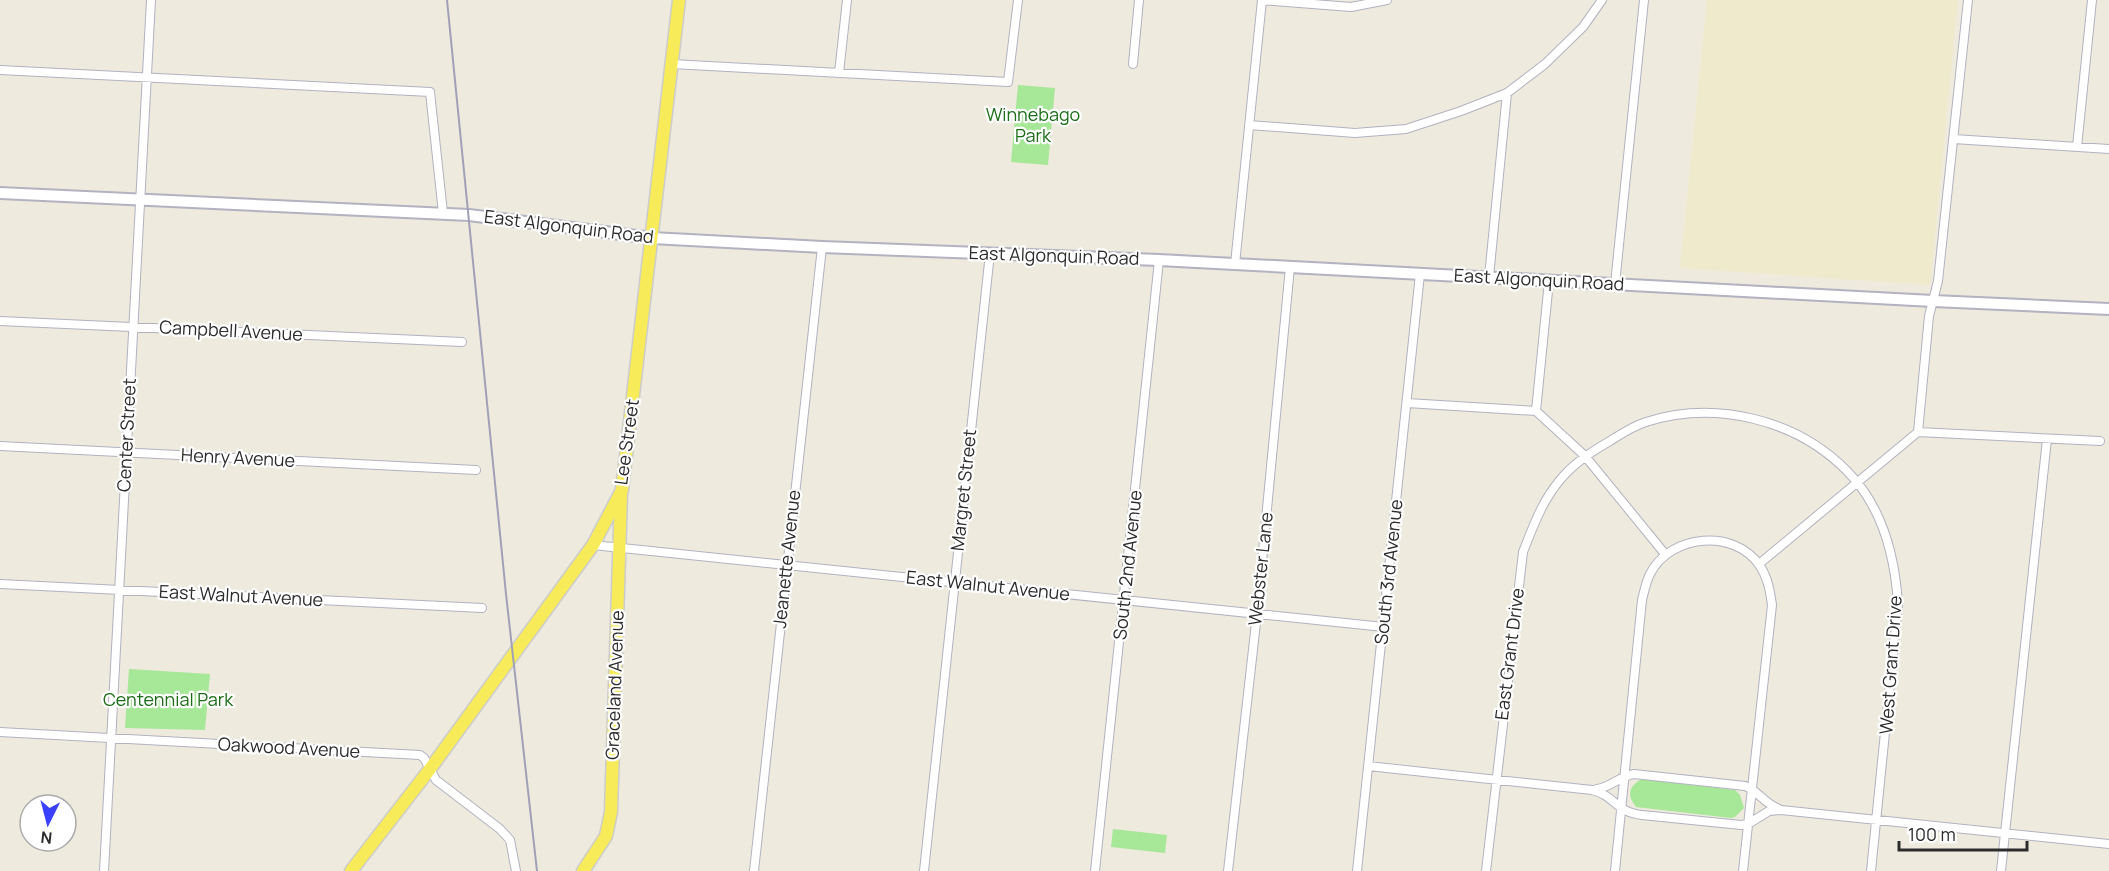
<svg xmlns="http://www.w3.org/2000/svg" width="2109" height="871" font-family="Manrope,sans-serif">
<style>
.education{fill:#f0eacd}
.green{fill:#a7e798}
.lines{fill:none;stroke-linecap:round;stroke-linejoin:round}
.street-casing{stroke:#b2b2c0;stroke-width:10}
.secondary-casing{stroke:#b2b2c0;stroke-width:14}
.primary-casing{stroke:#ccc;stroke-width:15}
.street{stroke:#fff;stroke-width:8}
.secondary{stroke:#fff;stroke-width:10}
.primary{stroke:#f7eb5a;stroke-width:12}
.rail{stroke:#a0a0b7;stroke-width:2}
.labels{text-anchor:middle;stroke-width:4.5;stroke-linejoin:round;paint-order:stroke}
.park-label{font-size:18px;fill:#1c6e17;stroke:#fff}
.street-label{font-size:18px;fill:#2c2c2c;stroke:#fff}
</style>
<rect width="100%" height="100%" fill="#eeeade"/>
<path class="education" d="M 1707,0 L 1958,0 L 1930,285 L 1680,268 Z"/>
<path class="green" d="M 1018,85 L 1055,88 L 1048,165 L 1011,162 Z
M 129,669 L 210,674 L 205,730 L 125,728 Z
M 1642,779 L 1735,790 L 1740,795 L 1744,808 L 1735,817 L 1731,818 L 1636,807 C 1627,796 1628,786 1642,779 Z
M 1113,829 L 1167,835 L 1165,853 L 1111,847 Z"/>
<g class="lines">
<defs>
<path id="street" d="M 1262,0 L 1351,7 L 1387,0
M 672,64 L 1008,82 L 1018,0
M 1133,64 L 1139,0
M 0,70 L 430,92 L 443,213
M 839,73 L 847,0
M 1249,125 L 1355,133 L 1406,129 L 1461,111 L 1507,93 L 1545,64 L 1583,27 L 1602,0
M 1954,139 L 2109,149
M 2077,147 L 2092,0
M 1235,264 L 1262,0
M 1489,277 L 1507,93
M 1615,284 L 1644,0
M 0,321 L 462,342
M 1407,403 L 1536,411
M 1536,411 L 1585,456 L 1665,554
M 1536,411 L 1549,281
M 1918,432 L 2100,441
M 0,446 L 476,470
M 593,545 L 1384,627
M 1759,564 L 1918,432 L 1929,316 L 1938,281 L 1968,0
M 0,584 L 482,608
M 0,732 L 420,755 L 424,758 L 436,780 L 500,829 L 510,840 L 516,871
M 1368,766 L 1592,790 C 1616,796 1615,812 1642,815 L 1741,825 L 1748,824 L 1769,811 L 1781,810 L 2109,844
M 1597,789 C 1611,787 1620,776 1634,774 L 1745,786 C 1759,791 1763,803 1779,809
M 104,871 L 151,0
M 754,871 L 822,247
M 924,871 L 990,253
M 1095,871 L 1159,260
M 1228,871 L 1257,614 L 1290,267
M 1357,871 L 1420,274
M 1486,871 L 1523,552 C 1533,527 1542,501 1560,480 C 1574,463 1591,452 1610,441 C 1621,434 1633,426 1646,422 C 1715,400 1796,419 1847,471 C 1882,506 1895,557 1898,604 L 1871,871
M 1615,871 L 1642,600 C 1644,592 1646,582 1650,574 C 1670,534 1735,528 1760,566 C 1768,578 1770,591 1772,605 L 1743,871
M 2001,871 L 2047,439"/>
<path id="secondary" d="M 0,193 L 469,215 L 652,238 L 822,247 L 1159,260 L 1933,301 L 2109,309"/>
<path id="primary" d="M 351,871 L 430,769 L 593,545 L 622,490 L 679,0
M 583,871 L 606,836 L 611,812 L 621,495"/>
</defs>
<use href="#street" class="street-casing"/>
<use href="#secondary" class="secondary-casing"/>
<use href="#primary" class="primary-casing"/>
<use href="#street" class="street"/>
<use href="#secondary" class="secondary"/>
<use href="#primary" class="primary"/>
<path class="rail" d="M 447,0 L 506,594 L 537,871"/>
</g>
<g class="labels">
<g class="park-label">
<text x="1033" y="121">Winnebago<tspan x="1033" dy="21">Park</tspan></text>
<text x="168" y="706">Centennial Park</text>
</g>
<g class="street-label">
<text transform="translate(569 227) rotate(7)" y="6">East Algonquin Road</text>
<text transform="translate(1054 256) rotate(2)" y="6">East Algonquin Road</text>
<text transform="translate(1539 280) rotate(3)" y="6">East Algonquin Road</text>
<text transform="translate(231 331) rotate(3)" y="6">Campbell Avenue</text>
<text transform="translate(127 435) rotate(-87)" y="6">Center Street</text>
<text transform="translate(627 442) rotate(-82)" y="6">Lee Street</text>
<text transform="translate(238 458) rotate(3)" y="6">Henry Avenue</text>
<text transform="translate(964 490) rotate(-84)" y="6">Margret Street</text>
<text transform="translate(787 559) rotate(-84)" y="6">Jeanette Avenue</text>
<text transform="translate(1128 565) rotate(-84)" y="6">South 2nd Avenue</text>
<text transform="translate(1261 569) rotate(-84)" y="6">Webster Lane</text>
<text transform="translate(1389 572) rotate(-84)" y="6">South 3rd Avenue</text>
<text transform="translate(988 586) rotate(6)" y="6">East Walnut Avenue</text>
<text transform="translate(241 596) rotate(3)" y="6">East Walnut Avenue</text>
<text transform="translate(1510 654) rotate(-83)" y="6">East Grant Drive</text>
<text transform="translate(1891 665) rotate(-86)" y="6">West Grant Drive</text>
<text transform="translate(615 685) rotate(-88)" y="6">Graceland Avenue</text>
<text transform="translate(289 748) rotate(3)" y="6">Oakwood Avenue</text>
</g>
</g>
<g transform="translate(48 823) rotate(186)"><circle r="28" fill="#ffffff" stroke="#ababab" stroke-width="1.5"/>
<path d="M0-4.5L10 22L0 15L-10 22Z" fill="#3a40ff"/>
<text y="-9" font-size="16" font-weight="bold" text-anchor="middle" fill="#2c2c2c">N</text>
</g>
<path d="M1899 841v9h128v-9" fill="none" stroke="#2c2c2c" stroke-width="3"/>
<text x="1908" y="841" font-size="18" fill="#2c2c2c" stroke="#ffffff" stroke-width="4.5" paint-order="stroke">100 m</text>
</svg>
